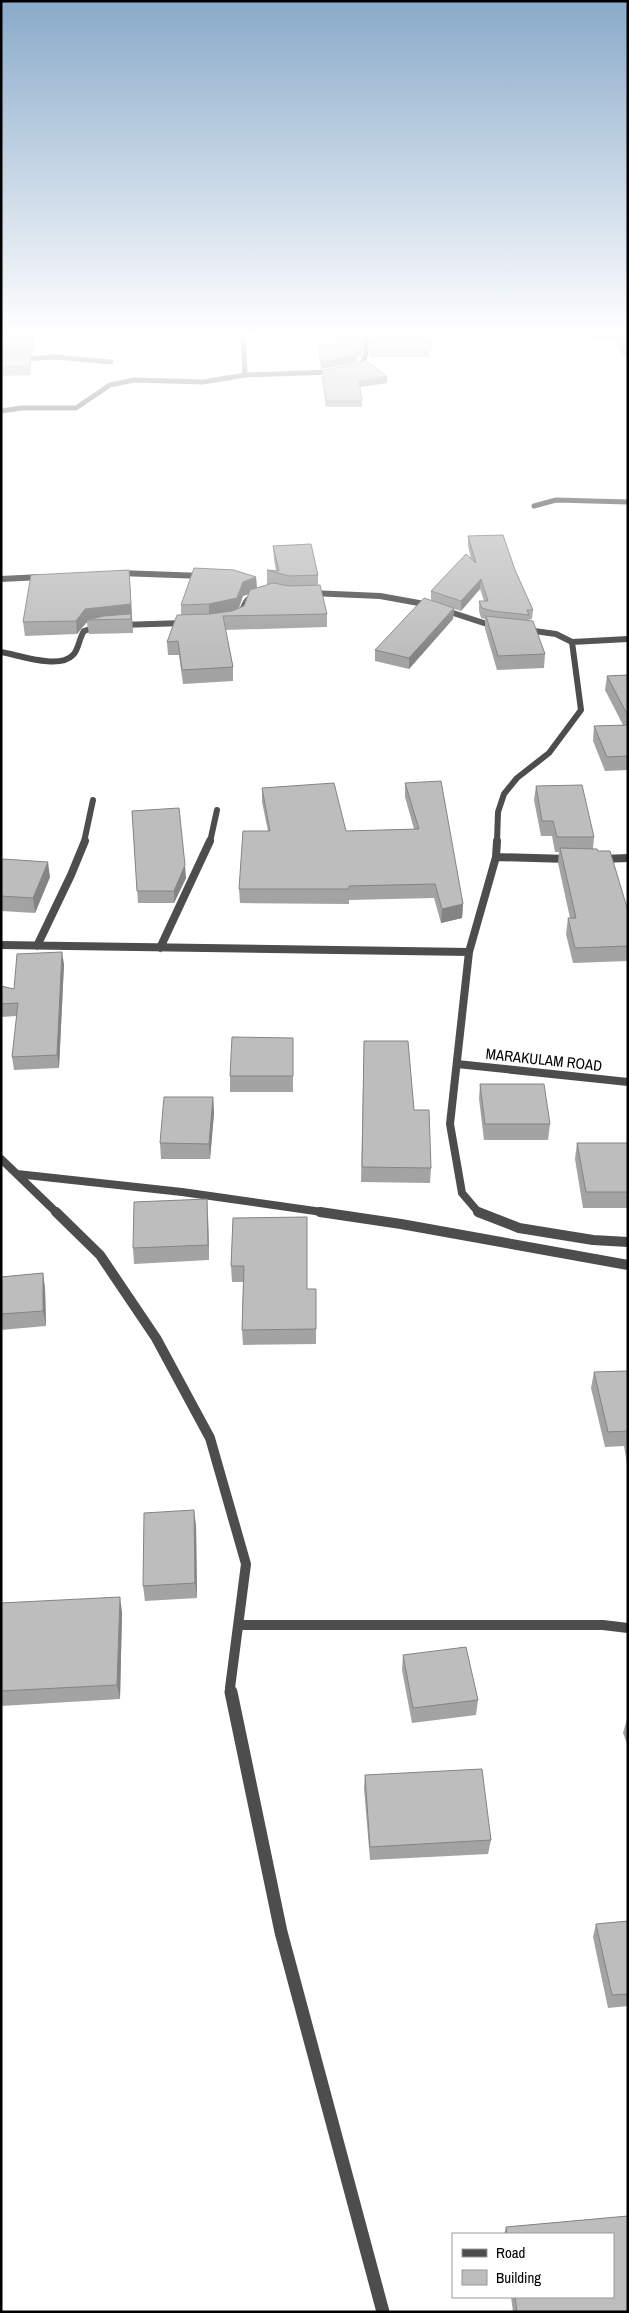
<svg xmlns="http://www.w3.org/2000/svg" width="629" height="2313" font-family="'Archivo Narrow',sans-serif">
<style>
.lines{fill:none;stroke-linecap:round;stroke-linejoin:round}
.stream{stroke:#9b9b9b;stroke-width:6}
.minor-far4{stroke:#4d4d4d;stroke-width:5}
.minor-far3{stroke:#4d4d4d;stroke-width:6}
.minor-far2{stroke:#4d4d4d;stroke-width:8}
.minor-far1{stroke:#4d4d4d;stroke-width:10}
.minor{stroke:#4d4d4d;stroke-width:13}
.wall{fill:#a3a3a3;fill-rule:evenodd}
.shaded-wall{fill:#848484}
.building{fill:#bdbdbd;stroke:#848484}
.labels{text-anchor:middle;stroke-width:4;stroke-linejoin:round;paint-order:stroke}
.street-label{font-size:15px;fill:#000;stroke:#fff}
</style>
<rect width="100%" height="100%" fill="#fff"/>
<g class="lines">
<path class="stream" d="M 606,331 L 628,331"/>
<path class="minor-far4" d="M 243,331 L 245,375
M 500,331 L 628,337
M 1,360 L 56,357 L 111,362
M 355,368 C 370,361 366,346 365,331
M 1,411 L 21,408 L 76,408 L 110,385 L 134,380 L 203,382 L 245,375 L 332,372
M 534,506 L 556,500 L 628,502"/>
<path class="minor-far3" d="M 119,573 L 203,576
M 1,579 L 41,577
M 311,593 L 380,596 L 430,605
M 444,610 L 496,627
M 239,617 C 245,607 243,597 259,595
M 120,625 L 184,623
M 527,630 L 556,634 L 572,642
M 1,652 C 19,655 59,670 73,655 C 79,649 79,638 84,631 L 99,626
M 84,842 L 93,800
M 210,842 L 217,810
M 497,842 L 498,812 L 504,794 L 517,778 L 549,753 L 581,710 L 572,642 L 628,639"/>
<path class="minor-far2" d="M 496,857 L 569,859
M 602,859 L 628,858
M 1,945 L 469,952
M 37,946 L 71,875 L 85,841
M 160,948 L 210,841
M 457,1064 L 628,1082
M 1,1159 L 57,1213
M 17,1174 L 182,1192 L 329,1213
M 479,1213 L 462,1193 L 450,1124 L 469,952 L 496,857 L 497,841"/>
<path class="minor-far1" d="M 56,1212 L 100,1255 L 156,1338 L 210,1438 L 246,1564 L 230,1688 L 231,1693
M 320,1212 L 401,1224 L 628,1265
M 478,1212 L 519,1228 L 593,1240 L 628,1242
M 239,1625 L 603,1625 L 628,1628"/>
<path class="minor" d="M 231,1692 L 281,1932 L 383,2312"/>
</g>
<path class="wall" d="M 1,331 L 35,331 L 35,334 L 33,354 L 1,356 Z
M 361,331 L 362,357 L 357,357 L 357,362 L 321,369 L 318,344 L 335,344 Z
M 369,331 L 433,331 L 429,357 L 370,357 Z
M 618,339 L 628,339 L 628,362 L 617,346 Z
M 30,354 L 31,363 L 30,375 L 2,376 L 1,379 L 1,356 Z
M 322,371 L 387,376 L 387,383 L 360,387 L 362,401 L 362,407 L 326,407 L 322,377 Z
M 468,536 L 515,570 L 533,610 L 532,619 L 528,620 L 528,621 L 545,654 L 544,668 L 497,670 L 485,629 L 485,619 L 481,618 L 479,611 L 479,601 L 484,601 L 480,589 L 461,611 L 454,609 L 453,619 L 409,669 L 375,661 L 375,650 L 431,600 L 431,591 L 471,559 L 468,546 Z
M 273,546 L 318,575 L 318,585 L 327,614 L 327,627 L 225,630 L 233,667 L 233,681 L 183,684 L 179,655 L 168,655 L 167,642 L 181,615 L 181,605 L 256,577 L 257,588 L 269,584 L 267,584 L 267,570 L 276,571 L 274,559 ZM 249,594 L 244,606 L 239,608 L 243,596 Z
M 130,583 L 133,633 L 89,634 L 87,623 L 86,623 L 77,634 L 25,636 L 23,622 Z
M 628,675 L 628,770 L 605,771 L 593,741 L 594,726 L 623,725 L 605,690 L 607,676 Z
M 405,783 L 463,904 L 462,918 L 441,923 L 434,898 L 349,900 L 349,904 L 240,903 L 239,889 L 268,831 L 262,802 L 262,788 L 346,831 L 414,829 L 405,797 Z
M 536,786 L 594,837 L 593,849 L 598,851 L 628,911 L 628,961 L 573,963 L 566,934 L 568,918 L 570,918 L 558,863 L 559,852 L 555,852 L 552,836 L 541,836 L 534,800 Z
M 132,811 L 186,878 L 174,903 L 138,903 Z
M 1,862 L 50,877 L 35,913 L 1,911 Z
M 64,964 L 59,1068 L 14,1070 L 12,1057 L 17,1016 L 1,1017 L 1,986 L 14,989 Z
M 364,1041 L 414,1110 L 431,1168 L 430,1183 L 361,1182 Z
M 293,1053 L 293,1092 L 230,1092 L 230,1076 Z
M 480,1084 L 550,1124 L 548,1140 L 484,1140 L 479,1099 Z
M 213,1097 L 214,1113 L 210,1159 L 161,1159 L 160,1143 Z
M 577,1143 L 628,1143 L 628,1208 L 583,1208 L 575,1159 Z
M 208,1215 L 209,1260 L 134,1264 L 133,1248 Z
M 233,1218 L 307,1289 L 316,1289 L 316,1344 L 243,1345 L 242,1330 L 243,1282 L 232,1282 L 231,1266 Z
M 43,1273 L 45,1289 L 46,1326 L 1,1330 L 1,1277 Z
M 628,1371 L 628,1469 L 624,1446 L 605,1447 L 591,1388 L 594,1372 Z
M 196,1525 L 197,1598 L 145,1601 L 143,1586 Z
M 1,1603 L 122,1612 L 120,1699 L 1,1706 Z
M 403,1655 L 478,1700 L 476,1715 L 412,1723 L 402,1670 Z
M 628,1718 L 628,1746 L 623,1733 L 627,1719 Z
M 365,1775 L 491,1840 L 488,1854 L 370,1860 L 364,1788 Z
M 628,1921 L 628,2006 L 608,2008 L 593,1937 L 596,1924 Z
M 628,2216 L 628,2312 L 513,2312 L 511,2297 L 613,2297 L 613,2234 L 504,2234 L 506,2227 Z"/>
<path class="shaded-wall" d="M 34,331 L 35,331 L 35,334 L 33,354 L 32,345 Z
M 30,354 L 31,363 L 30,375 L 29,366 Z
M 357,355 L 357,362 L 321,369 L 321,362 Z
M 387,376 L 387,383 L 359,387 L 359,381 Z
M 129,570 L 133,633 L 131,618 L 87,620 L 87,623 L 86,623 L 77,634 L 76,621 L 85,609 Z
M 256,577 L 257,591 L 243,596 L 237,612 L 209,618 L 209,604 L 243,582 Z
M 481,579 L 480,589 L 461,611 L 461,601 Z
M 454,608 L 453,619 L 409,669 L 409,658 Z
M 48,862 L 50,877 L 35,913 L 33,898 Z
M 185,865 L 186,878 L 174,903 L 174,891 Z
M 463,904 L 462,918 L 441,923 L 442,909 Z
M 62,952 L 64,964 L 59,1068 L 57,1055 Z
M 213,1097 L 214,1113 L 210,1159 L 209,1144 Z
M 207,1199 L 208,1215 L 209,1260 L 208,1245 Z
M 43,1273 L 45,1289 L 46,1326 L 43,1311 Z
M 194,1510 L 196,1525 L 197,1598 L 195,1583 Z
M 120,1597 L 122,1612 L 120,1699 L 117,1685 Z"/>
<path class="building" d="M 1,331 L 34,331 L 32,345 L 1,347 Z
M 336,331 L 361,331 L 362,351 L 352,351 L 357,355 L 321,362 L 318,344 L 335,344 Z
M 370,331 L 433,331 L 430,351 L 370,351 Z
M 618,339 L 628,339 L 628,354 Z
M 30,354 L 29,366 L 1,367 L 1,356 Z
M 366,361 L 387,376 L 359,381 L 362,401 L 326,401 L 322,371 Z
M 503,535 L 515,570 L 533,610 L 527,610 L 529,615 L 492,611 L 482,608 L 479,601 L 488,601 L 481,579 L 461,601 L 431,591 L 466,554 L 476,563 L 468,536 Z
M 311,544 L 318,575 L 289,576 L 267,570 L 279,571 L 273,546 Z
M 194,568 L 234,570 L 256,577 L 243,582 L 237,598 L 209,604 L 181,605 Z
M 129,570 L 131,604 L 85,609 L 76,621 L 23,622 L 31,575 Z
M 273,583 L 289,586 L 320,585 L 327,614 L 223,616 L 233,667 L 182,670 L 178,641 L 167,642 L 177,615 L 210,614 L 232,611 L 244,606 L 250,590 Z
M 424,598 L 454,608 L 409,658 L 375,650 Z
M 129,614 L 131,614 L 131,619 L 87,620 L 104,616 Z
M 486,616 L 533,621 L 545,654 L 498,656 Z
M 628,675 L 628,716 L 607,676 Z
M 628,725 L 628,756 L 607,757 L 594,726 Z
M 441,781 L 463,904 L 442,909 L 435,884 L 349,886 L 349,889 L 239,889 L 243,831 L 270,831 L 262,788 L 334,783 L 346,831 L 419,829 L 405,783 Z
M 582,785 L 594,837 L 557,837 L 553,821 L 542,821 L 536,786 Z
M 179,808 L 185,865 L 174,891 L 137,891 L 132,811 Z
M 560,848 L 597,849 L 598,851 L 610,851 L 628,911 L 628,946 L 575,948 L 568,918 L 576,918 Z
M 3,859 L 48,862 L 33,898 L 1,896 L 1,862 Z
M 62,952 L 57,1055 L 12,1057 L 18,1003 L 1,1004 L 1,986 L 14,989 L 17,954 Z
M 232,1037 L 293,1038 L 293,1076 L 230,1076 Z
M 364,1041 L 408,1041 L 414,1110 L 429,1110 L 431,1168 L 362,1167 Z
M 480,1084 L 544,1084 L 550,1124 L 485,1124 Z
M 164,1097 L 213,1097 L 209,1144 L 160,1143 Z
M 577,1143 L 628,1143 L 628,1192 L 586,1192 Z
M 207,1199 L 208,1245 L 133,1248 L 134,1202 Z
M 307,1217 L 307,1289 L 316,1289 L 316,1329 L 242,1330 L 244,1266 L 231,1266 L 233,1218 Z
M 43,1273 L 43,1311 L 1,1314 L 1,1277 Z
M 628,1371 L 628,1434 L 627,1431 L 608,1432 L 594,1372 Z
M 194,1510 L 195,1583 L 143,1586 L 144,1513 Z
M 120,1597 L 117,1685 L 1,1691 L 1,1603 Z
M 466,1647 L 478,1700 L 413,1708 L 403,1655 Z
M 482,1769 L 491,1840 L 370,1847 L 365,1775 Z
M 628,1921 L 628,1994 L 612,1995 L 596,1924 Z
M 628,2216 L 628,2312 L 517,2312 L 515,2297 L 613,2297 L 613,2234 L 507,2234 L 506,2227 Z"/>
<linearGradient id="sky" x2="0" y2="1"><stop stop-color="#89aac9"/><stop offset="0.51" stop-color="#fff"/><stop offset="1" stop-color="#fff" stop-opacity="0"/></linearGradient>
<rect width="629" height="655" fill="url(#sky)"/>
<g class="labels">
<g class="street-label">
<text transform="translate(544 1060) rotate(6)" y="5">MARAKULAM ROAD</text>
</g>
</g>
<rect width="629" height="2313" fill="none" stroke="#000000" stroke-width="5"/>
<rect x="452" y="2233" width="162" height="65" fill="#ffffff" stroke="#999999"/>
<rect x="462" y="2249" width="25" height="8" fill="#4d4d4d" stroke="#999999"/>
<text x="496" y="2258" font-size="15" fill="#000000">Road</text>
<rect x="462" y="2270" width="25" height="15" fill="#bdbdbd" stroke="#999999"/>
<text x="496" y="2283" font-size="15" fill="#000000">Building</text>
</svg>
